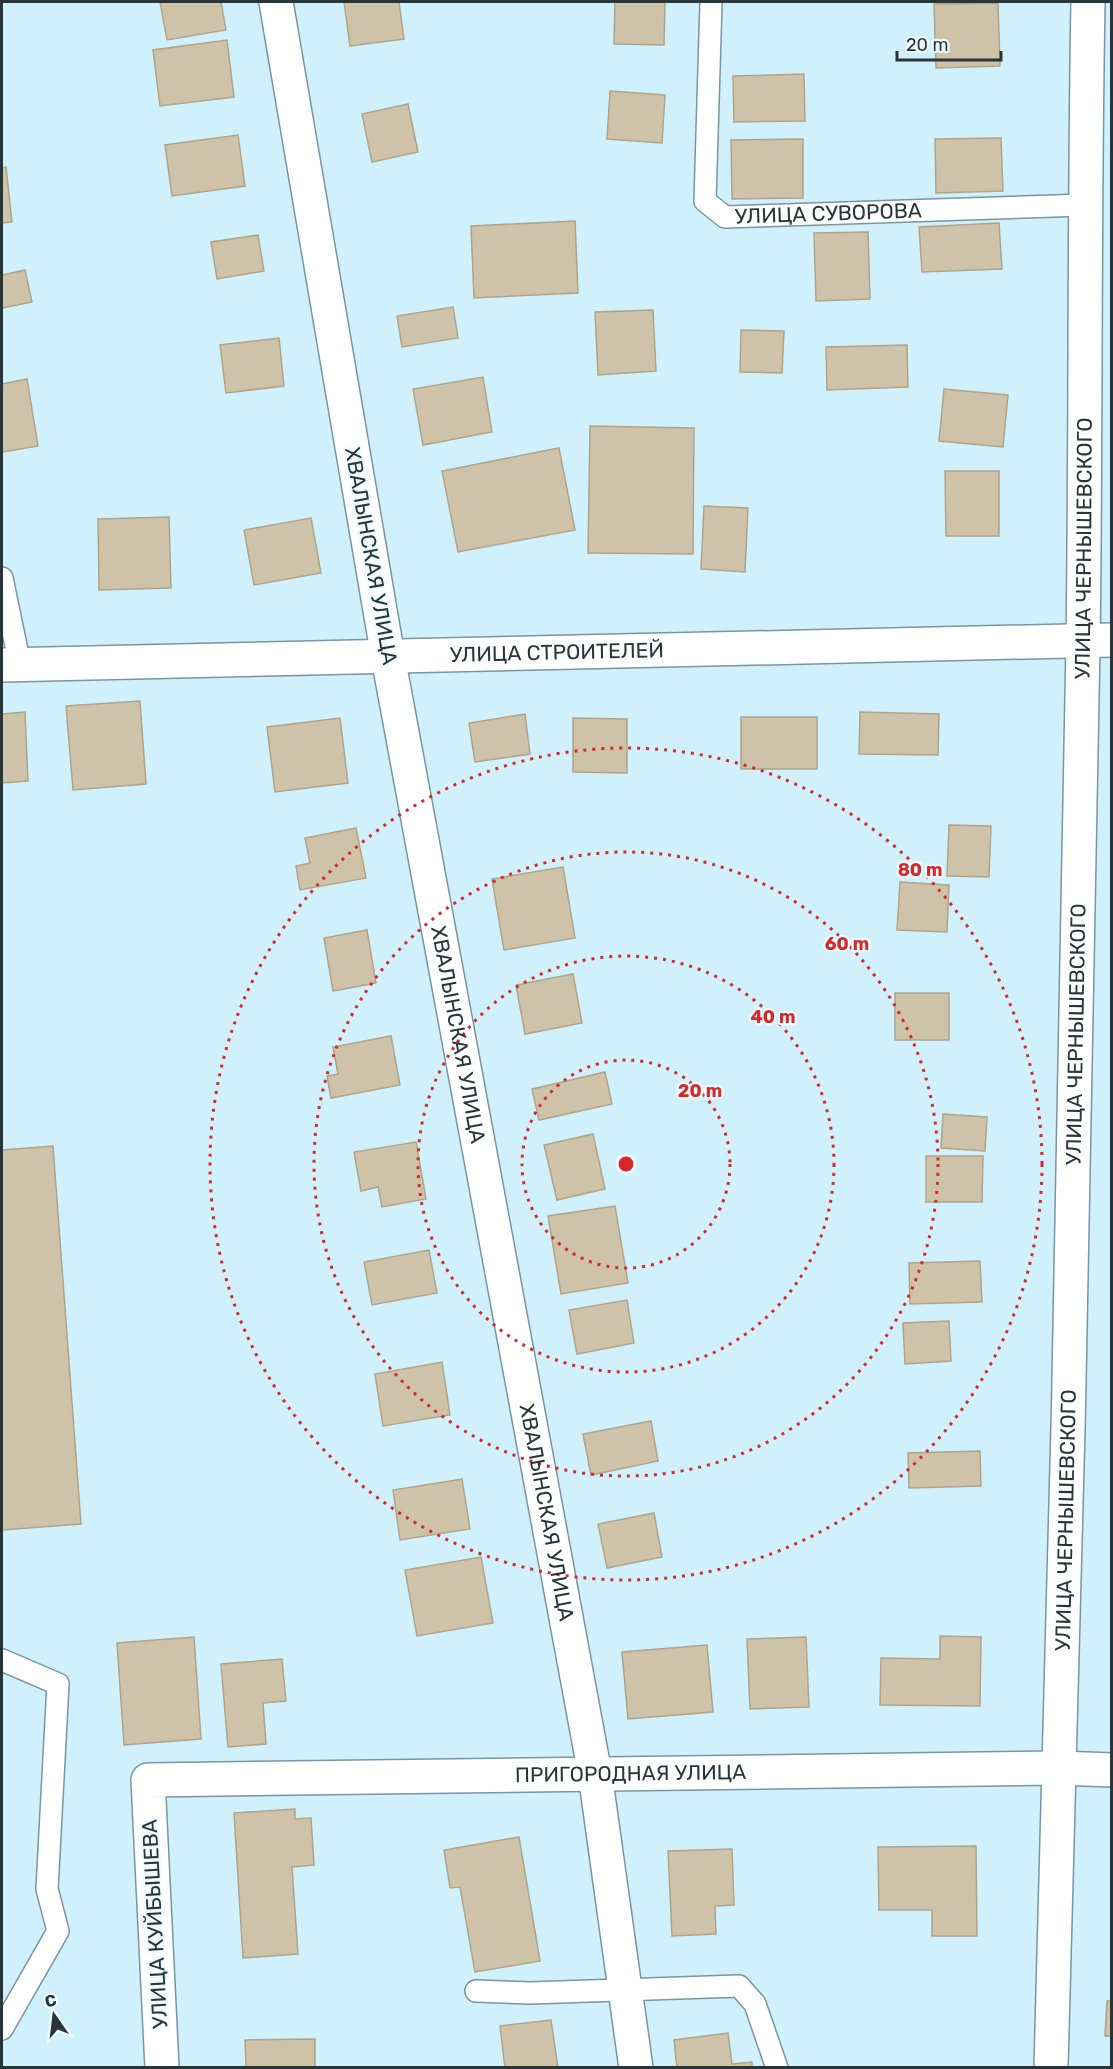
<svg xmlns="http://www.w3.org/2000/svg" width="1113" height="2069" font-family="Rubik,sans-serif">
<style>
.building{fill:#cec3a9;stroke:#aea48a;stroke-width:1.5}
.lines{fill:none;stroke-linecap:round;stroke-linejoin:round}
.service-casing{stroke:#7896a1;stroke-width:24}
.minor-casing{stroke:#7896a1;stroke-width:36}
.tertiary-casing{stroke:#7896a1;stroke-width:36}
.service{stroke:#fff;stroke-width:21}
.minor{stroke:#fff;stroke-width:33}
.tertiary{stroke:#fff;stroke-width:33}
.ring{fill:none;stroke:#d62828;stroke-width:3;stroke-dasharray:3 6}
.labels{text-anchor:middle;stroke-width:4.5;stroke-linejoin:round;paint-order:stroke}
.street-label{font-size:21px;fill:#283539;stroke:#edfafe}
.centre{fill:#d62828;stroke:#edfafe;stroke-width:3}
.ring-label{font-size:18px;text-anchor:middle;font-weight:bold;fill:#d62828;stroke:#edfafe;stroke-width:4.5;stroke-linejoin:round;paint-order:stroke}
</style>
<rect width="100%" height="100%" fill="#d0f1fc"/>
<path class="building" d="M 160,2 L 221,2 L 226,30 L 167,40 Z
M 344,2 L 399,2 L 404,39 L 350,46 Z
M 615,2 L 665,2 L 664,45 L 614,44 Z
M 998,3 L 1000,66 L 936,68 L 934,4 Z
M 227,40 L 234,97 L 160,106 L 153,50 Z
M 804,74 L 805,121 L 734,122 L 733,76 Z
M 610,91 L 665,95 L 662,143 L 607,139 Z
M 408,104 L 418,152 L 372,162 L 362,114 Z
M 238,135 L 245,186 L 172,196 L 165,145 Z
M 1001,138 L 1003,191 L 936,193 L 935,139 Z
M 803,139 L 803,198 L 732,199 L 731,140 Z
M 6,167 L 12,222 L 2,223 L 2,168 Z
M 575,221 L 578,293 L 474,298 L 471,226 Z
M 999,223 L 1002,269 L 922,272 L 919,227 Z
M 868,232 L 870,299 L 816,301 L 814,233 Z
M 258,235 L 264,271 L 217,279 L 211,242 Z
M 25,270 L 32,302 L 2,308 L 2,275 Z
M 453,307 L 458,338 L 402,347 L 397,316 Z
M 653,310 L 656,371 L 598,375 L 595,312 Z
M 741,330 L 784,331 L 782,373 L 740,372 Z
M 279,338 L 284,386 L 226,393 L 220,345 Z
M 907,345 L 908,387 L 827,390 L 826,347 Z
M 483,377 L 492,432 L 423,445 L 413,389 Z
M 27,379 L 38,446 L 2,452 L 2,384 Z
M 944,389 L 1008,395 L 1003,447 L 939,441 Z
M 590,426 L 694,428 L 693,554 L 588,553 Z
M 559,448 L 575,530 L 458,552 L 442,471 Z
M 945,471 L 999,471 L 999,536 L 946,536 Z
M 704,506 L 748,508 L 745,572 L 701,569 Z
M 169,517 L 171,588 L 99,590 L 98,519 Z
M 311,518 L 321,573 L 254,585 L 244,530 Z
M 140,701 L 146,784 L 73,790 L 66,706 Z
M 25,712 L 28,781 L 2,783 L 2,714 Z
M 860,712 L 939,714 L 938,755 L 859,754 Z
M 525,714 L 530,754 L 475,762 L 469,723 Z
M 741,717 L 817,717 L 817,769 L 741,769 Z
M 340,718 L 348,783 L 275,792 L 267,727 Z
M 573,718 L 627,719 L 627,773 L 573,772 Z
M 949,825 L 991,826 L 989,877 L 947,876 Z
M 356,828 L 366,878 L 300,890 L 296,866 L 310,863 L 305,838 Z
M 563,867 L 575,938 L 504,950 L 492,879 Z
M 900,882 L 949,885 L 947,932 L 897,930 Z
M 367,930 L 376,983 L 333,991 L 324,938 Z
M 573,974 L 582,1023 L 525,1034 L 516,985 Z
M 895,993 L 949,993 L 949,1040 L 895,1040 Z
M 391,1036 L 400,1085 L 331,1098 L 327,1076 L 338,1074 L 333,1047 Z
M 605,1072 L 612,1104 L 539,1120 L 532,1089 Z
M 943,1114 L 987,1117 L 985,1151 L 941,1148 Z
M 593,1134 L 605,1189 L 557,1200 L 544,1145 Z
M 416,1142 L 426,1199 L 382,1207 L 378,1187 L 361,1191 L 354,1152 Z
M 53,1146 L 81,1524 L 2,1530 L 2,1150 Z
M 926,1156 L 983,1156 L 982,1202 L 926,1202 Z
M 615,1206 L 628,1283 L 561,1294 L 548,1216 Z
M 429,1250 L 437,1293 L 372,1305 L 364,1262 Z
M 980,1261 L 982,1302 L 910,1304 L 909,1263 Z
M 627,1300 L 634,1343 L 577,1354 L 569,1310 Z
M 949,1321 L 951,1361 L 905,1364 L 903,1323 Z
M 442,1362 L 450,1415 L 383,1426 L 375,1374 Z
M 651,1421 L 658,1461 L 591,1475 L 583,1434 Z
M 980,1451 L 981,1486 L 909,1488 L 908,1453 Z
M 462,1479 L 470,1529 L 400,1540 L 393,1490 Z
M 654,1513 L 662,1557 L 607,1568 L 598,1524 Z
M 481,1557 L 493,1623 L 417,1636 L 405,1570 Z
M 940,1636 L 981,1637 L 980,1706 L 880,1705 L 881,1658 L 940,1659 Z
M 194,1637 L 201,1739 L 124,1745 L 117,1643 Z
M 806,1637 L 809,1707 L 750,1709 L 747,1639 Z
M 707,1645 L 713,1712 L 628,1719 L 622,1652 Z
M 282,1659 L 286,1701 L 263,1703 L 266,1744 L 228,1747 L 221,1664 Z
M 295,1809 L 295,1819 L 311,1818 L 314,1865 L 292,1867 L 298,1954 L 243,1958 L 234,1813 Z
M 519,1837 L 540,1961 L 475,1972 L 460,1887 L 450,1888 L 444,1850 Z
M 976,1846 L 977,1936 L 932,1936 L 932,1910 L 879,1910 L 878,1847 Z
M 732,1849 L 734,1905 L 715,1906 L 716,1934 L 672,1936 L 668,1851 Z
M 1107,2001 L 1112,2001 L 1112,2036 L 1105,2036 Z
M 551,2020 L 558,2068 L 505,2068 L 500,2026 Z
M 728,2033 L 732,2064 L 752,2062 L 752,2068 L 677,2068 L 674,2040 Z
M 315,2039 L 315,2068 L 246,2068 L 245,2040 Z"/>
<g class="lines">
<defs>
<g id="service">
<path id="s1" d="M 711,2 L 705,201 L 725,217 L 1084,205"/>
<path d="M 2,578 L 20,665"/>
<path d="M 2,1660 L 58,1684 L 47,1889 L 58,1931 L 2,2029"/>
<path d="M 476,1991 L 530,1993 L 739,1986 L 755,2004 L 777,2068"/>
</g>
<g id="minor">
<path d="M 276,2 L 388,657"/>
<path id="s2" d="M 162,2068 L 148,1780 L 1060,1768 L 1112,1770"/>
<path id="s3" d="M 1051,2068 C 1066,1594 1075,1119 1083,645 C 1086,431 1084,216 1088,2"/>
</g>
<g id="tertiary">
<path id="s4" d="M 388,657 L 595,1774 L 636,2068"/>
<path id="s5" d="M 2,665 L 1112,640"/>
</g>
</defs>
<use href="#service" class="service-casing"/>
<use href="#minor" class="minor-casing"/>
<use href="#tertiary" class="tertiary-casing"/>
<use href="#service" class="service"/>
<use href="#minor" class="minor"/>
<use href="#tertiary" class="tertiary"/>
</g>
<g class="ring">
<circle cx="626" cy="1164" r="104"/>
<circle cx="626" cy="1164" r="208"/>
<circle cx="626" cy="1164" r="312"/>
<circle cx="626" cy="1164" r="416"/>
</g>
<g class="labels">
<g class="street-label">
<text dy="7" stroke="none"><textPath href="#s1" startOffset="328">УЛИЦА СУВОРОВА</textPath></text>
<text dy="7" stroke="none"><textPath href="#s3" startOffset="1520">УЛИЦА ЧЕРНЫШЕВСКОГО</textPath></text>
<text transform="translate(371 556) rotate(80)" y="7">ХВАЛЫНСКАЯ УЛИЦА</text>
<text dy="7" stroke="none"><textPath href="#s5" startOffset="555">УЛИЦА СТРОИТЕЛЕЙ</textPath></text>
<text dy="7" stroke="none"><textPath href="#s4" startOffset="384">ХВАЛЫНСКАЯ УЛИЦА</textPath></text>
<text dy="7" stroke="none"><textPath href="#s3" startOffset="1034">УЛИЦА ЧЕРНЫШЕВСКОГО</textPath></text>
<text dy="7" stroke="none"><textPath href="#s4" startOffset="870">ХВАЛЫНСКАЯ УЛИЦА</textPath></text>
<text dy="7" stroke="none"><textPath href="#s3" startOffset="548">УЛИЦА ЧЕРНЫШЕВСКОГО</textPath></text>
<text dy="7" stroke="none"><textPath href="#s2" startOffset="771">ПРИГОРОДНАЯ УЛИЦА</textPath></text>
<text transform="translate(155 1924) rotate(-93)" y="7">УЛИЦА КУЙБЫШЕВА</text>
</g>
</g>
<circle cx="626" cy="1164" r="9" class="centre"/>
<g class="ring-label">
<text x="920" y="876">80 m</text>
<text x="847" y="950">60 m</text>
<text x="773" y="1023">40 m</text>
<text x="700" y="1097">20 m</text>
</g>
<rect width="1113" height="2069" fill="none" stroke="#283539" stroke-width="6"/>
<g transform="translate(54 2015) rotate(346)" stroke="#edfafe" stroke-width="4.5" paint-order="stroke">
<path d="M0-4.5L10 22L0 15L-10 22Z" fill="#283539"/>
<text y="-9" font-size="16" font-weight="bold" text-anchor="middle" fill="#283539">С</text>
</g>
<path d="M897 51v9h104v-9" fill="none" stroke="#283539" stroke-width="3"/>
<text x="906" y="51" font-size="18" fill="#283539" stroke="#edfafe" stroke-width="4.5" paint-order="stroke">20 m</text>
</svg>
